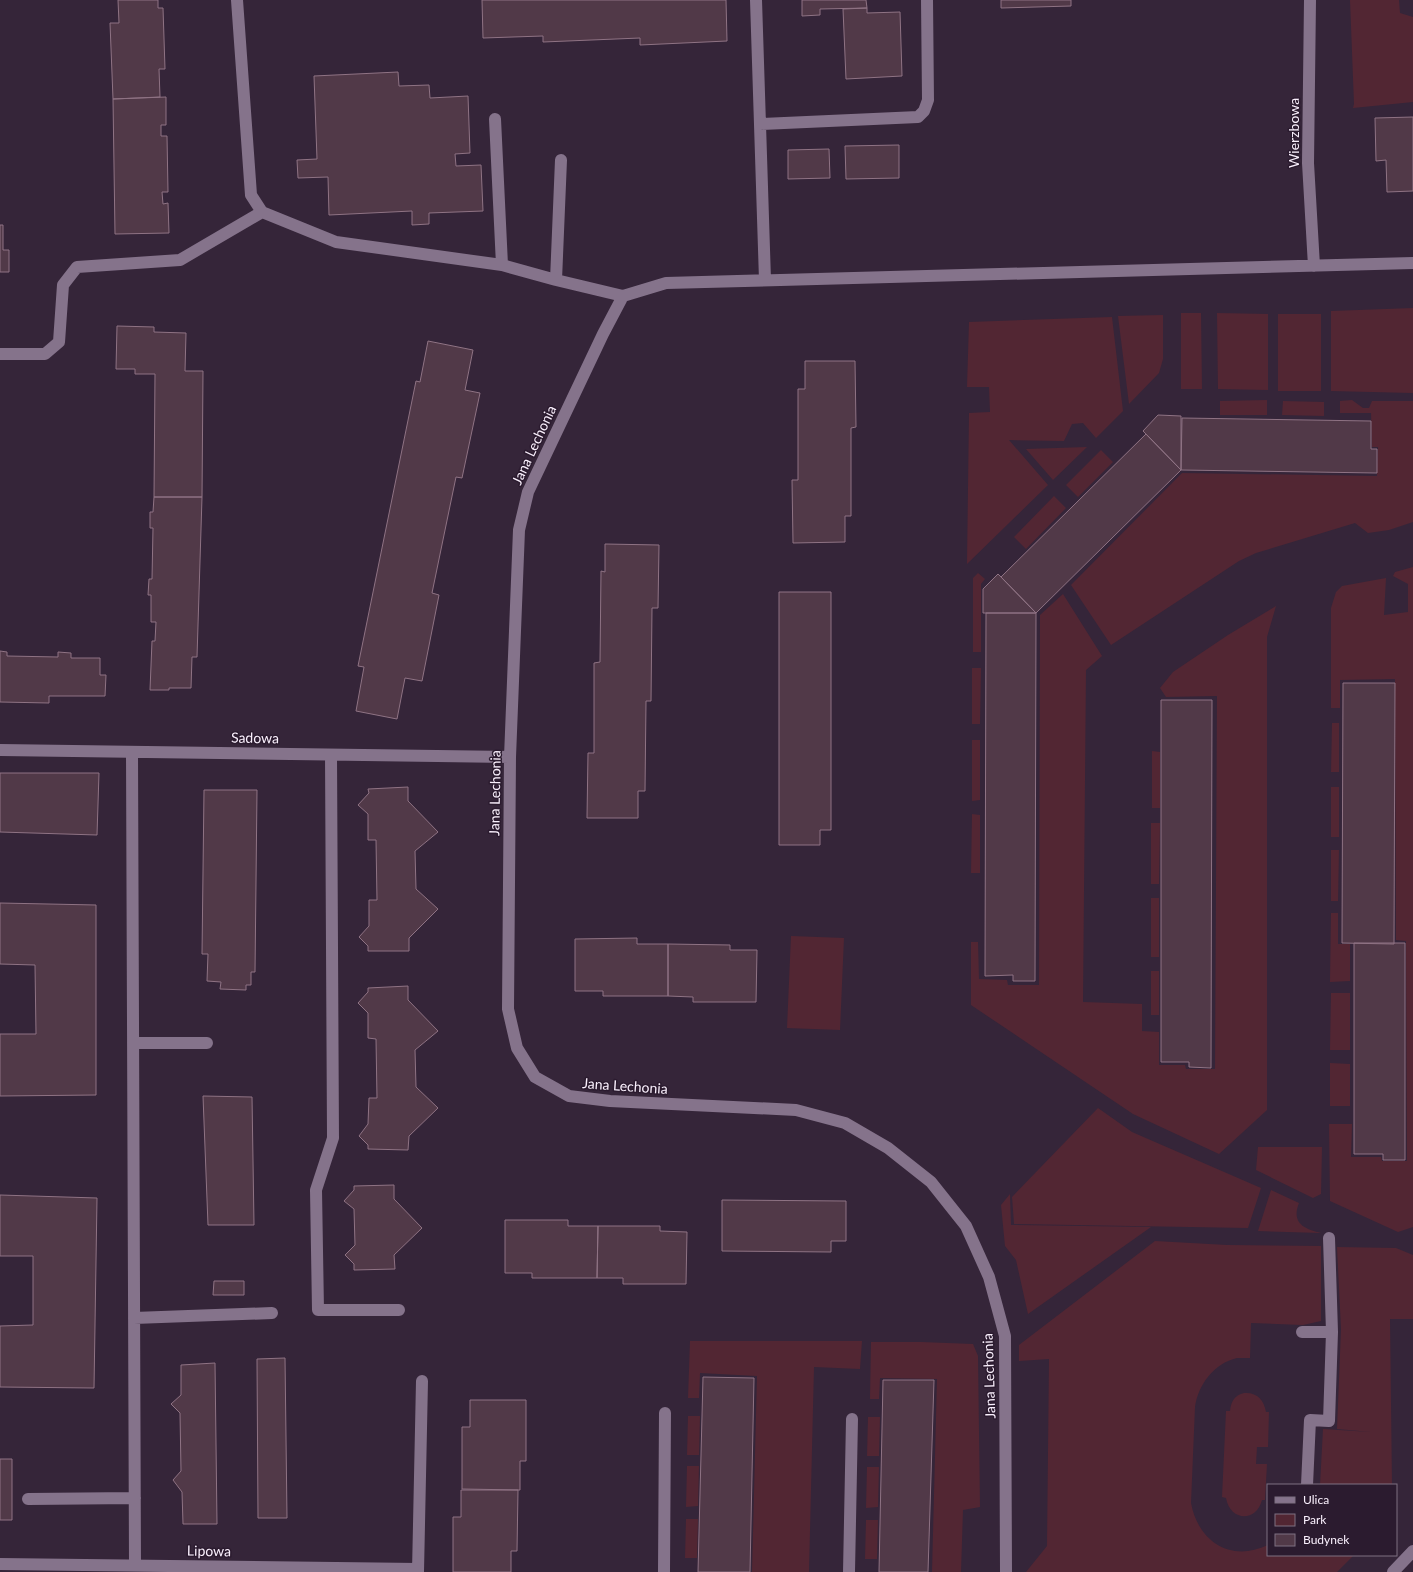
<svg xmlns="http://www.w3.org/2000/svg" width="1413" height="1572" font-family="Lato,sans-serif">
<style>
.green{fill:#522633}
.building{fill:#513948;stroke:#8f7384}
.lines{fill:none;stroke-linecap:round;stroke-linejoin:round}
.minor{stroke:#85738b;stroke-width:12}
.labels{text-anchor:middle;stroke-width:3;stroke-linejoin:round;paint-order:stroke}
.street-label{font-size:14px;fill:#faf0fd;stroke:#2b1b2f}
</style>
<rect width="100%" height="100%" fill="#352539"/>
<path class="green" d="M 1350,0 L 1399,0 L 1400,13 L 1413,17 L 1413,102 L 1353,108 L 1354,104 Z
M 1413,308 L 1413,393 L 1331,391 L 1331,311 Z
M 1181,313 L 1201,313 L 1202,389 L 1181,389 Z
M 1217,313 L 1268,314 L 1268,390 L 1218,389 Z
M 1278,314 L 1321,314 L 1321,391 L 1278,391 Z
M 1163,315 L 1163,359 L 1159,373 L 1129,404 L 1118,316 Z
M 1112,317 L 1123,411 L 1096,438 L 1083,423 L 1072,424 L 1064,441 L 1009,440 L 1048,485 L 967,564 L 969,413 L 990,412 L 989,387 L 967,387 L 969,322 Z
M 1267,400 L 1267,415 L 1220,415 L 1220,401 Z
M 1352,400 L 1363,408 L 1369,408 L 1372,401 L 1413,401 L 1413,522 L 1389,530 L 1368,533 L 1355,523 L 1256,553 L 1239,561 L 1111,645 L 1071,585 L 1182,473 L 1377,476 L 1378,447 L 1372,447 L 1371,413 L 1340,413 L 1340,401 Z
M 1283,401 L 1324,402 L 1324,416 L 1282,415 Z
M 1087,447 L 1053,480 L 1026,449 Z
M 1101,450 L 1113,462 L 1078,497 L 1066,485 Z
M 1054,496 L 1066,508 L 1026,549 L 1014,537 Z
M 1413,567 L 1413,1227 L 1398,1232 L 1330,1201 L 1329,1124 L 1352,1124 L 1351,1157 L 1381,1157 L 1382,1161 L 1407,1161 L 1406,941 L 1396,940 L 1395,679 L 1340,680 L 1340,708 L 1331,708 L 1331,608 L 1336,592 L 1342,586 L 1386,578 L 1384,615 L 1408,612 L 1408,584 L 1393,576 L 1395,572 Z
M 978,573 L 985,579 L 981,584 L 981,652 L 973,652 L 973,578 Z
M 1063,594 L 1102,656 L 1086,670 L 1083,1002 L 1142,1004 L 1142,1031 L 1159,1032 L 1159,1065 L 1185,1065 L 1186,1069 L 1215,1069 L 1217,696 L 1166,697 L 1160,688 L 1173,672 L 1228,635 L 1276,606 L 1267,637 L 1267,1110 L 1219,1154 L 1133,1114 L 971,1005 L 971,942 L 978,942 L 979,979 L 1007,980 L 1008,985 L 1039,985 L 1040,615 Z
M 972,668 L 981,668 L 980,724 L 972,724 Z
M 1332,723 L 1339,723 L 1339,772 L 1331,772 Z
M 972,740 L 980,740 L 980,800 L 972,801 Z
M 1152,751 L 1160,752 L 1160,808 L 1152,808 Z
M 1331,787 L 1339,787 L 1339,837 L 1331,837 Z
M 972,814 L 980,815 L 980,873 L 971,873 Z
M 1151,823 L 1160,823 L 1159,884 L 1151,884 Z
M 1331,850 L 1339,850 L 1338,901 L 1331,901 Z
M 1151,898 L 1159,898 L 1159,957 L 1151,957 Z
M 1331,913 L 1338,913 L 1338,944 L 1350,944 L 1350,981 L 1330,982 Z
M 791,936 L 844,938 L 840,1030 L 787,1028 Z
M 1151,971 L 1159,971 L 1159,1015 L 1151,1015 Z
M 1331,993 L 1350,993 L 1350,1050 L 1330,1050 Z
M 1330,1063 L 1350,1064 L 1350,1106 L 1330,1106 Z
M 1098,1108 L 1132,1132 L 1261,1188 L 1248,1228 L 1014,1224 L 1012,1197 Z
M 1258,1147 L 1322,1147 L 1321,1194 L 1313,1198 L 1256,1170 Z
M 1271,1190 L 1299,1203 C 1291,1223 1304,1229 1321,1233 L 1258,1231 Z
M 1010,1194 L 1011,1225 L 1151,1227 L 1028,1314 L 1016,1260 L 1005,1246 L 1001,1205 Z
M 1155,1241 L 1227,1245 L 1321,1246 L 1321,1321 L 1303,1325 L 1251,1323 L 1250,1358 C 1246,1358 1241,1358 1237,1358 C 1214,1363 1198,1385 1195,1407 L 1191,1503 C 1198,1541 1230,1563 1268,1545 L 1268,1555 L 1354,1555 L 1337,1572 L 1026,1572 L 1047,1546 L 1049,1359 L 1019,1361 L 1019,1345 Z
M 1337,1247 L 1396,1248 L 1413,1255 L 1413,1319 L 1390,1319 L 1392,1485 L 1320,1485 L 1323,1429 L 1371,1432 L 1337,1429 L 1341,1329 Z
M 690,1341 L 862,1341 L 860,1369 L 814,1367 L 809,1572 L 752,1572 L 757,1376 L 700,1373 L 699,1398 L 688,1398 Z
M 871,1342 L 921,1342 L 973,1344 L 978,1356 L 980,1507 L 963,1510 L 961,1572 L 932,1572 L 937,1379 L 880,1378 L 879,1399 L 870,1399 Z
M 1244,1393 C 1257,1392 1264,1400 1266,1412 L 1269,1412 L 1268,1447 L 1257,1447 L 1256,1464 L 1267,1464 L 1265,1500 L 1262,1500 C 1256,1523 1230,1521 1226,1498 L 1222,1497 L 1226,1411 L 1230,1411 C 1231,1401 1235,1395 1244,1393 Z
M 688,1416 L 700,1416 L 699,1455 L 687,1455 Z
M 868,1417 L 880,1417 L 879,1456 L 867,1456 Z
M 687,1466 L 699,1466 L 698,1506 L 686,1507 Z
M 867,1467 L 879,1467 L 878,1507 L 866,1508 Z
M 686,1519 L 698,1519 L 697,1558 L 685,1558 Z
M 866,1520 L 878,1520 L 877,1559 L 865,1559 Z"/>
<path class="building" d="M 118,0 L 158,0 L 158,8 L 163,8 L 165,69 L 159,69 L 160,97 L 113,99 L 110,23 L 119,23 Z
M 482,0 L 726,0 L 727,41 L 640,45 L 640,38 L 543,42 L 543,36 L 483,38 Z
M 802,0 L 866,0 L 867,8 L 820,9 L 820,15 L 802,16 Z
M 1001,0 L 1071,0 L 1071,6 L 1001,8 Z
M 867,8 L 867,13 L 900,12 L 902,76 L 846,79 L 843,9 Z
M 398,72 L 399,86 L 429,85 L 430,98 L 468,96 L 470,153 L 455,154 L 456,166 L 481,165 L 483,211 L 429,213 L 429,224 L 412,225 L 412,211 L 329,215 L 328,177 L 298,178 L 297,160 L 317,159 L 314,76 Z
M 166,97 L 166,125 L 161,125 L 161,136 L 167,136 L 168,192 L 162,192 L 163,204 L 168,203 L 169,233 L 115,234 L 113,99 Z
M 1413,117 L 1413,191 L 1387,192 L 1386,160 L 1376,161 L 1375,118 Z
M 899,145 L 899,178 L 846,179 L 845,146 Z
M 829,149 L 830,178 L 788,179 L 788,150 Z
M 0,225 L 3,225 L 3,250 L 9,250 L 9,272 L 0,272 Z
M 117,326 L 154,327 L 154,332 L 186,333 L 185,371 L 203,371 L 202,497 L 154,497 L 155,374 L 135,374 L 135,369 L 116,369 Z
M 428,341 L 473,350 L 465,390 L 480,393 L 462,478 L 456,477 L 432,593 L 439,595 L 422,681 L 405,678 L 397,719 L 356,711 L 364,667 L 358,666 L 416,381 L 420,382 Z
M 805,361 L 855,361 L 856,427 L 851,428 L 851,516 L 845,516 L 845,542 L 793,543 L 792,480 L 798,480 L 798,389 L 805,389 Z
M 1158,415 L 1181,416 L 1181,470 L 1143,431 Z
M 1182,418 L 1371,421 L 1371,449 L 1377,449 L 1377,473 L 1181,470 Z
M 1146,434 L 1181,470 L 1036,613 L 1001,577 Z
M 154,497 L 202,497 L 197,657 L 192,657 L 191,688 L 169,688 L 169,690 L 150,690 L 152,641 L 155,641 L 156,622 L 151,622 L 151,595 L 148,595 L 149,579 L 152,579 L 153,528 L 150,528 L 150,512 L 153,512 Z
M 605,544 L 659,545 L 658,608 L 652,608 L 651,701 L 646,701 L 645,791 L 638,791 L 638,818 L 587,818 L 588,753 L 594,753 L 594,663 L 600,662 L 601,571 L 605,572 Z
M 998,574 L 1001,577 L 1036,613 L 983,613 L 983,589 Z
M 779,592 L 831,592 L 831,830 L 820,830 L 820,845 L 779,845 Z
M 986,613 L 1036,613 L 1035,981 L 1013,981 L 1013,975 L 985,976 Z
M 0,651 L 7,652 L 7,656 L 58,657 L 58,652 L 71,653 L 71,658 L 100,658 L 100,675 L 106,675 L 105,696 L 49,696 L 49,703 L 0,702 Z
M 1343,683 L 1395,683 L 1394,944 L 1342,943 Z
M 1161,700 L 1212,700 L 1211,1068 L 1189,1067 L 1189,1062 L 1161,1062 Z
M 0,773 L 99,773 L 97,835 L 0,832 Z
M 408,787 L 408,801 L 438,832 L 415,851 L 416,889 L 438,909 L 409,938 L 409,951 L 368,951 L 368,946 L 359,937 L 369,926 L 369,900 L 377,900 L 376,840 L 368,840 L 368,814 L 358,805 L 369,793 L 368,789 Z
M 204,790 L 257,790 L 255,972 L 251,972 L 251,985 L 246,985 L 246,990 L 220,989 L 221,982 L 207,981 L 208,954 L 202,954 Z
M 0,903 L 96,905 L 96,1095 L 0,1096 L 0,1034 L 36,1034 L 35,965 L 0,964 Z
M 637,938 L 637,944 L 668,944 L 668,996 L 603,996 L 603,991 L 575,991 L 575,939 Z
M 1354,943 L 1405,943 L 1405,1160 L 1383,1160 L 1383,1154 L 1354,1154 Z
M 668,944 L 730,945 L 730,950 L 757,950 L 756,1002 L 693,1002 L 693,997 L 668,996 Z
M 408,986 L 408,1000 L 438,1031 L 415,1050 L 416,1087 L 438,1108 L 409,1136 L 408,1150 L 368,1149 L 368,1145 L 359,1136 L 368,1124 L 369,1098 L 377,1098 L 376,1039 L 368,1038 L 368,1013 L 358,1003 L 368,992 L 368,988 Z
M 203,1096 L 252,1097 L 254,1225 L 208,1225 Z
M 394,1185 L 394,1199 L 422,1228 L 394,1255 L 395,1269 L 354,1270 L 354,1264 L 345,1255 L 355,1245 L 354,1209 L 344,1201 L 354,1190 L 354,1186 Z
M 0,1195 L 97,1198 L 94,1388 L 0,1387 L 0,1326 L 33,1325 L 33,1256 L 0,1256 Z
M 722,1200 L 846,1201 L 846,1241 L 831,1241 L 831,1252 L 722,1251 Z
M 505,1220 L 568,1220 L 568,1226 L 598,1226 L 597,1278 L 532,1278 L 532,1273 L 505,1273 Z
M 598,1226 L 660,1226 L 660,1231 L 687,1232 L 686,1284 L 623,1284 L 623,1278 L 597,1278 Z
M 214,1281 L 244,1281 L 244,1295 L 213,1295 Z
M 285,1358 L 287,1518 L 258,1518 L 257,1359 Z
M 215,1363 L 217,1524 L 183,1524 L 182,1492 L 173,1480 L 181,1471 L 180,1413 L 171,1404 L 181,1395 L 181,1365 Z
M 703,1377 L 754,1378 L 750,1572 L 698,1572 Z
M 883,1380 L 934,1380 L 928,1572 L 879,1572 Z
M 470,1400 L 526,1400 L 526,1461 L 520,1461 L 520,1490 L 462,1489 L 462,1427 L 470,1427 Z
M 0,1459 L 12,1459 L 12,1520 L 0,1520 Z
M 461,1490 L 518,1490 L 517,1551 L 511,1551 L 511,1572 L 453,1572 L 453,1517 L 461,1517 Z"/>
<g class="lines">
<path class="minor" d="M 237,0 L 251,195 L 262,212 L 336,242 L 502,265 L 556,280 L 623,296 L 666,283 L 1413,263
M 756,0 L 765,280
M 1310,0 L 1308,163 L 1314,266
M 495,119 L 502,265
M 760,124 L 918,117 L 924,111 L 928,100 L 927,0
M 556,280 L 561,160
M 623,296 L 603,334 L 528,492 L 519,530 L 510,757 L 508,1009 L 517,1048 L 535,1077 L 569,1096 L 610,1101 L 796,1110 L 845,1123 L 888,1148 L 931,1182 L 966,1226 L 989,1277 L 1005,1336 L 1006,1572
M 0,354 L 45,354 L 59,342 L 63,285 L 77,267 L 180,260 L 262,212
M 0,750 L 510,757
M 132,752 L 135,1565
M 331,755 L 333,1138 L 316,1190 L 318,1310 L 399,1310
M 133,1043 L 207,1043
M 134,1318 L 272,1313
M 1302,1332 L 1332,1332
M 1307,1485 L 1310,1420 L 1329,1421 L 1332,1332 L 1329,1238
M 28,1499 L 135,1498
M 0,1564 L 418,1569
M 418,1572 L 422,1381
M 664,1572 L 665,1413
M 849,1572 L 852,1419
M 1393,1572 L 1413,1551"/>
</g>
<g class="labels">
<g class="street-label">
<text transform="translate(1294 133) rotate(-90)" y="5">Wierzbowa</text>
<text transform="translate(534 445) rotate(-65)" y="5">Jana Lechonia</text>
<text transform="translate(255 738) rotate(1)" y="5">Sadowa</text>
<text transform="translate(495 793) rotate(-89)" y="5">Jana Lechonia</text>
<text transform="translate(625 1086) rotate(4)" y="5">Jana Lechonia</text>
<text transform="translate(989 1376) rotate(-92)" y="5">Jana Lechonia</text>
<text transform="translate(209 1551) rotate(1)" y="5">Lipowa</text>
</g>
</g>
<rect x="1267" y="1484" width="130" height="72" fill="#2b1b2f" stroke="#7e7081"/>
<rect x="1275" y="1497" width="20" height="6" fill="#85738b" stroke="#7e7081"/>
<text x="1303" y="1504" font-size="12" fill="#faf0fd">Ulica</text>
<rect x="1275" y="1514" width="20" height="12" fill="#522633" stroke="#7e7081"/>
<text x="1303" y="1524" font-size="12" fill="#faf0fd">Park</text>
<rect x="1275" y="1534" width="20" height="12" fill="#513948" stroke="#7e7081"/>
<text x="1303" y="1544" font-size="12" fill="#faf0fd">Budynek</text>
</svg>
